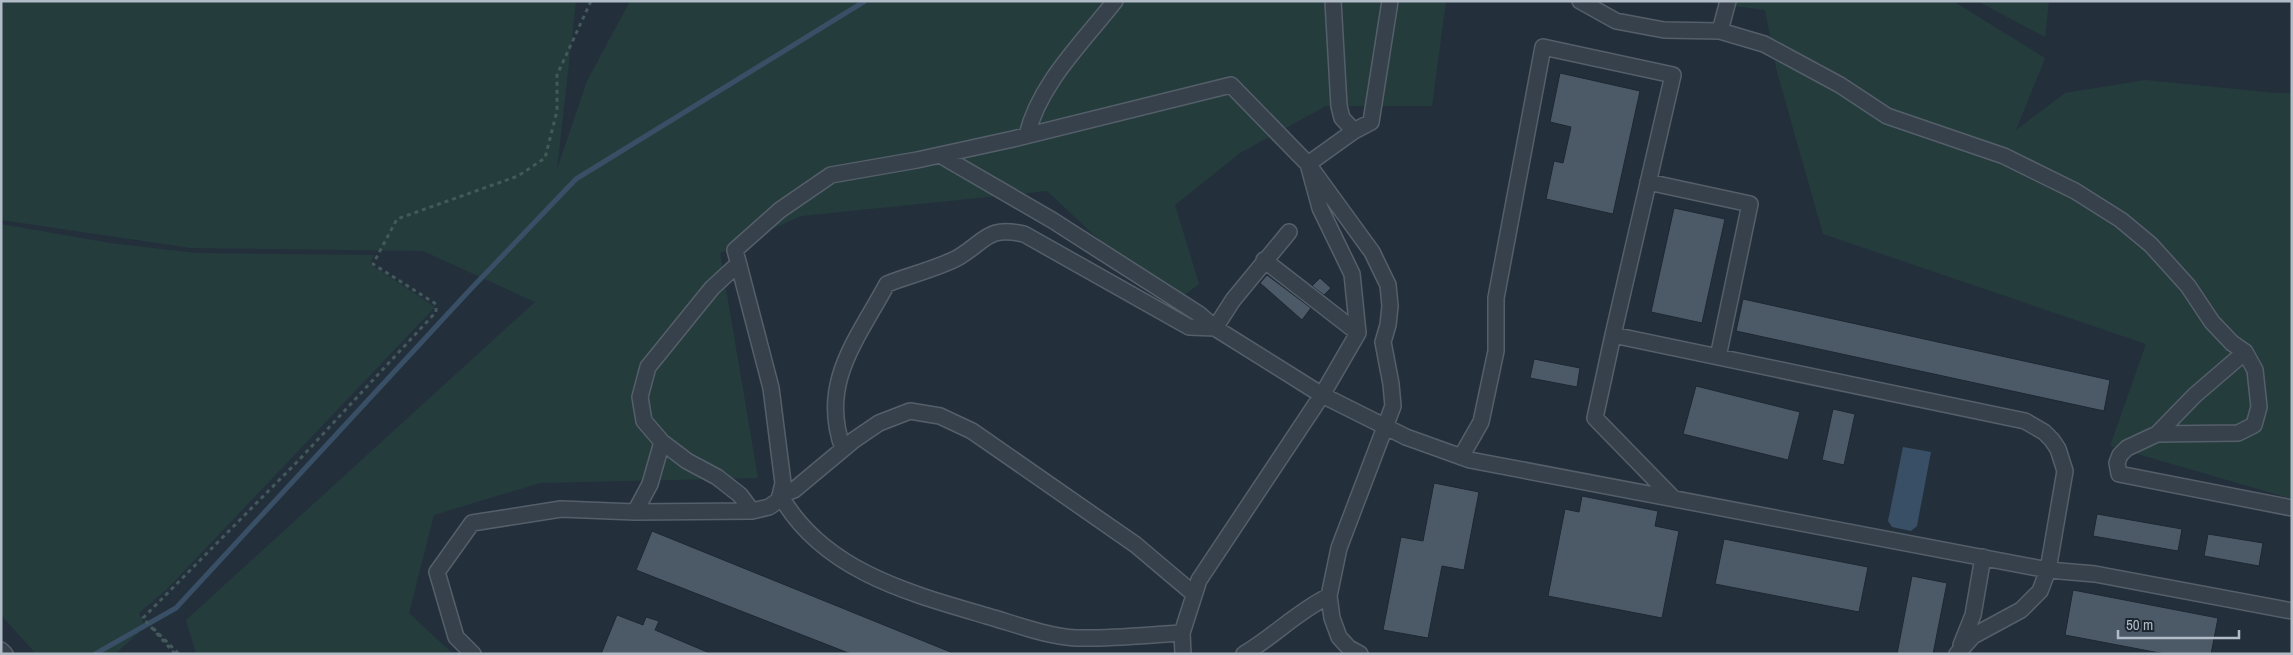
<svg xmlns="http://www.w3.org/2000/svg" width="2293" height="655" font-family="'Archivo Narrow',sans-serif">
	<rect width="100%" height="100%" fill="#23303c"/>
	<path fill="#253c3d" d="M1 1H576L557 169 587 81 630 1H1446L1432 106H1326L1240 153 1175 205 1199 284 1170 306 1047 191 801 216 720 253 758 478 540 483 434 515 409 613 453 654H196L186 620 535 302 423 251 191 248 1 220Z
		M1697 1H1953L2045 58 2016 130 2065 93 2145 80 2276 93H2292V499L2110 446 2146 344 1823 234 1777 72 1765 10Z
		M1977 1H2049L2045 37Z
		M1 224 110 243 196 253 374 255 370 264 435 307 167 589 139 613 145 627 115 654H36L1 615Z"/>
	<path fill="#384f65" d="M1903 447 1931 452 1917 526 1911 531 1892 527 1888 521Z"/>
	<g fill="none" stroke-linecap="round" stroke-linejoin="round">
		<path stroke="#384f65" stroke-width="5" d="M95 654 176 608 467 293 576 179 865 1"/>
	</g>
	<path fill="#4c5967" stroke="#1e2833" d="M1560 73 1640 91 1613 214 1546 199 1554 161 1563 163 1571 127 1550 122Z
		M1674 208 1725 219 1702 323 1651 312Z
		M1267 275 1311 308 1302 320 1260 283Z
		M1320 278 1331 288 1324 295 1312 286Z
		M1743 299 2110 380 2104 411 1736 331Z
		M1534 359 1580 368 1577 387 1530 378Z
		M1696 386 1800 412 1788 460 1683 434Z
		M1833 409 1855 414 1844 465 1822 460Z
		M1434 483 1479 492 1464 570 1442 566 1428 638 1383 630 1401 537 1423 541Z
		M1582 496 1658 511 1655 526 1679 531 1662 618 1548 596 1565 509 1579 512Z
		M2097 514 2182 529 2178 551 2093 536Z
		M652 531 953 653V654H851L636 570Z
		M2208 534 2263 543 2259 566 2204 556Z
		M1724 539 1868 567 1859 612 1715 584Z
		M1912 576 1947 583 1933 654H1897Z
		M2073 590 2218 618 2211 654H2165L2065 635Z
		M617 615 643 625 646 617 659 621 655 630 712 654H601Z"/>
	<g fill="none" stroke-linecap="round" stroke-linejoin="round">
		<defs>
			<path id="minor" d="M1333 1 1339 106 1342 118 1354 131
				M1580 1 1616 21 1664 30 1720 31 1764 44 1840 85 1887 116 2004 156 2075 191 2121 220 2151 245 2188 286 2212 322 2232 343 2245 352 2255 370 2259 407 2254 425 2238 433 2157 434
				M1720 31 1728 1
				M1027 135C1039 84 1083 42 1115 1
				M940 155 1052 220 1199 314 1215 328
				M1648 182 1750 204 1718 357
				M1264 260 1358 333
				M738 264 712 288 648 367 640 397 644 421 662 442 687 461 717 477 740 495 752 511
				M2245 352 2195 395 2157 434 2127 448 2120 455 2117 463 2119 474 2292 508
				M843 449C819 383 857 340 887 284 907 276 942 267 959 257 987 240 987 226 1024 234L1189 327 1215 328
				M1461 457 1481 422 1496 351V298L1543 47 1673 75 1613 335
				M635 512 650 484 662 442
				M1182 633C1147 635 1111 639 1076 638 1046 636 1015 624 987 616 909 593 823 571 780 495L794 490 854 440 879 423 910 411 940 416 972 431 1136 545 1194 594
				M1961 645 1973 615 1983 557
				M1 650 5 654
				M473 654 456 637 437 572 472 523 561 509 635 512 752 511 769 507 779 500 783 483 771 388 735 250 780 210 831 175 917 160 1013 139 1231 85 1308 164 1320 208 1352 274 1358 333 1322 395 1215 328 1233 300 1289 232
				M1183 654 1182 633 1199 580 1322 395 1406 437 1470 460 2048 570 2065 471 2058 449 2052 440 2044 432 2025 421 1613 335 1595 418 1673 498
				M1244 654C1273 637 1298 611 1329 596
				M1360 654 1349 648 1339 637 1332 618 1329 596 1339 548 1393 406 1391 384 1383 342 1388 325 1390 306 1388 285 1372 252 1308 164 1354 131 1371 122 1390 1
				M1957 654 1973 636 2021 610 2040 591 2048 570 2095 574 2292 611"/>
		</defs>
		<use href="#minor" stroke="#555f6a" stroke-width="18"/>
		<path stroke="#43595a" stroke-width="3" stroke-dasharray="4 4" stroke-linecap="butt" d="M153 628 179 654
			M175 654 143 618 298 461 436 312V304L373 264 397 219 518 176 545 158 557 111V75L591 1"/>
		<use href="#minor" stroke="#37414c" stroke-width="15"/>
	</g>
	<rect width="2293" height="655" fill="none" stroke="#b2bcc7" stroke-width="5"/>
	<path d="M2118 630v8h121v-8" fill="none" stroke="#b2bcc7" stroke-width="2.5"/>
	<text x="2126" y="630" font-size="15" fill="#b2bcc7" stroke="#1c2631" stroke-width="4" paint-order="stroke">50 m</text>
</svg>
